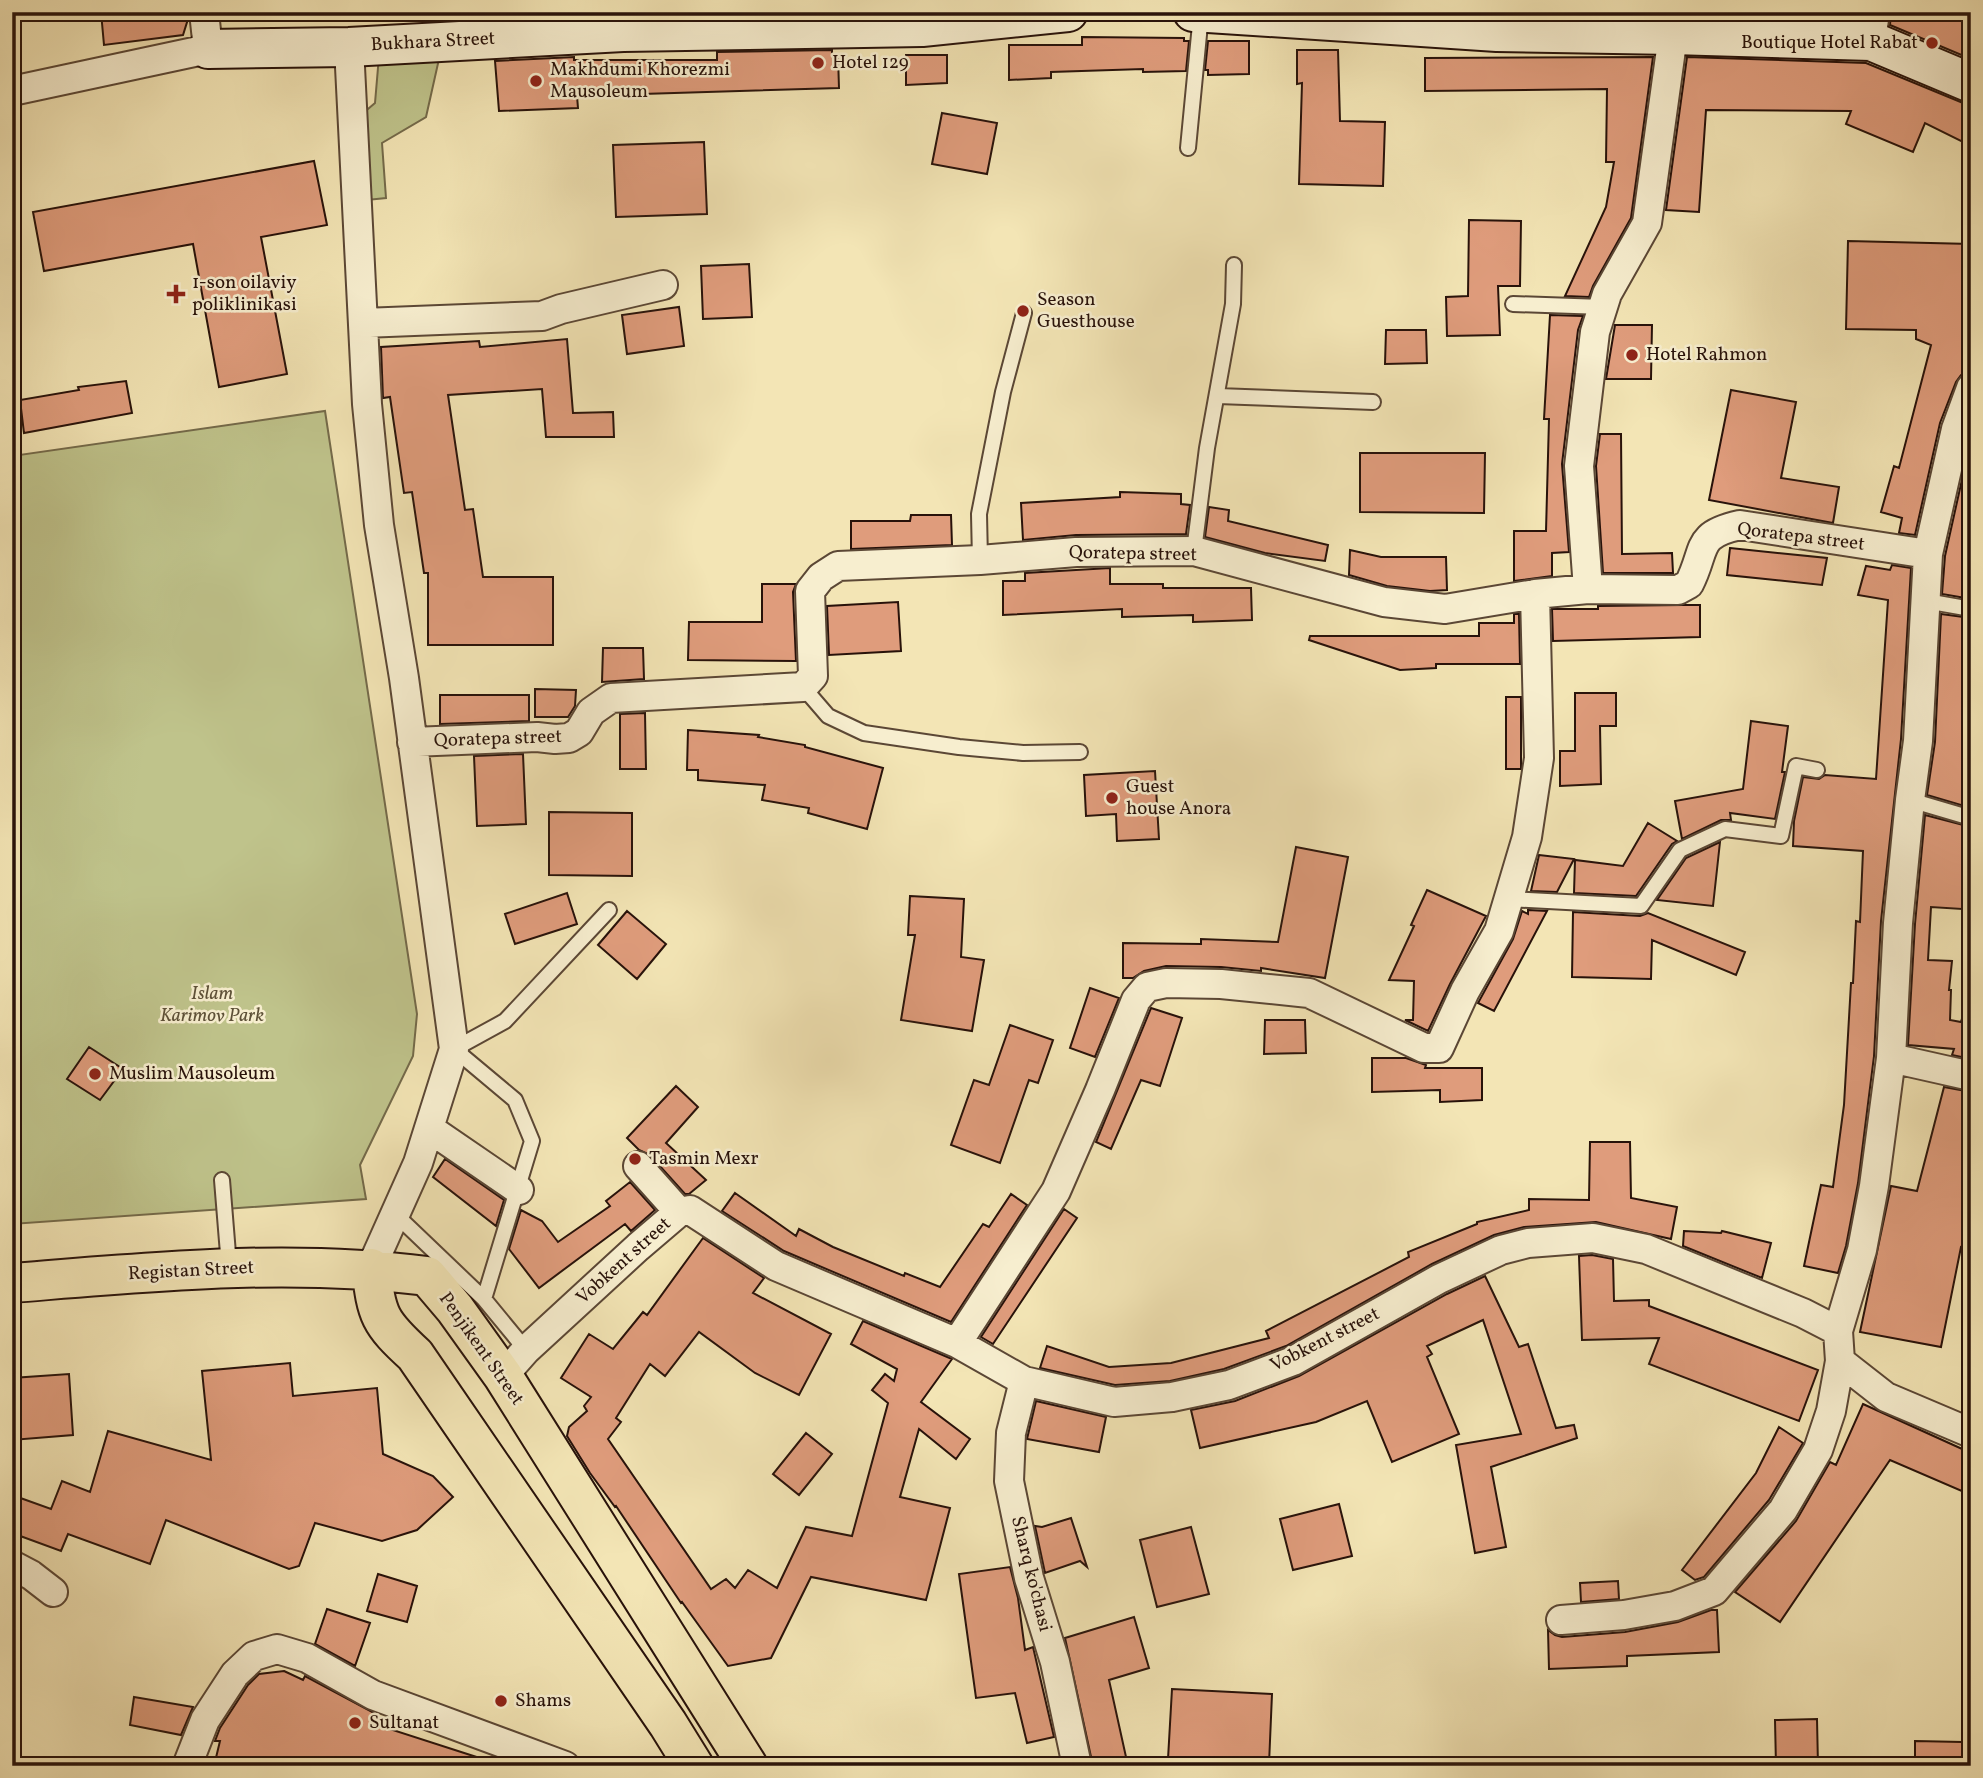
<svg xmlns="http://www.w3.org/2000/svg" width="1983" height="1778" font-family="Vollkorn,serif">
	<rect width="100%" height="100%" fill="#f3e5b5"/>
	<filter id="stains"><feTurbulence type="fractalNoise" baseFrequency=".00286" numOctaves="4"/><feColorMatrix values="0 0 0 0 .2 0 0 0 0 .09 0 0 0 0 .02 0 0 0 .5 -.17"/></filter>
	<radialGradient id="worn" r=".72"><stop offset=".6" stop-color="#630" stop-opacity="0"/><stop offset="1" stop-color="#630" stop-opacity=".3"/></radialGradient>
	<path fill="#bfc38b" stroke="#746a4a" stroke-width="2" d="M441 50 426 117 382 143 386 198 367 200 361 115 375 103 379 56Z
		M325 411 417 1014 413 1056 360 1165 366 1199 12 1224V456Z"/>
	<path fill="#df9c7c" stroke="#28120a" stroke-width="2" d="M101 12H188V19L183 35 104 45Z
		M1891 12H1971V59L1890 25Z
		M1082 37 1184 38V41H1189L1186 71 1143 72V69L1051 72V78L1009 80V45H1082Z
		M1208 41H1249V74L1208 75V70H1205Z
		M832 50V56H838L839 88 577 96 578 108 499 111 495 61 574 57V60H717V52Z
		M1297 50H1338L1340 121 1385 122 1383 186 1299 184 1302 83 1297 84Z
		M906 55H947V83L906 85Z
		M1653 57 1631 218 1593 286 1589 297 1565 296 1606 207 1614 162H1606L1607 89 1425 91V58Z
		M1687 57 1866 63 1963 103 1971 104V146L1925 123 1913 152 1846 124 1851 111 1706 110 1699 212 1666 210Z
		M942 113 997 123 987 174 932 164Z
		M704 142 707 214 616 217 613 145Z
		M314 161 327 225 261 237 287 374 219 387 193 244 44 271 33 212Z
		M1469 220 1521 221 1520 286H1498L1500 335 1447 336 1446 297 1468 296Z
		M1848 241 1971 244V372L1961 375 1956 382 1940 423 1915 535 1899 533 1902 518 1881 512 1894 466 1899 468 1931 345 1916 339V330L1846 329Z
		M749 264 752 317 703 319 701 266Z
		M679 307 684 346 627 354 622 315Z
		M1550 315 1583 316 1578 330 1562 464 1569 552 1552 553V576L1514 581V531H1546L1549 419H1544Z
		M1615 325H1652L1651 379H1606Z
		M1386 330H1426L1427 363 1385 364Z
		M567 339 573 413 613 412 614 437H546L542 389 448 395 465 510 473 509 483 577H553V645H428V573H424L412 492 404 493 390 397 383 398 381 347 479 341 480 347Z
		M126 381 132 413 24 433 20 400 79 390 78 387Z
		M1731 390 1796 402 1781 478 1839 487 1833 523 1709 500Z
		M1600 434H1621L1622 554 1672 553 1673 573H1603L1596 466Z
		M1971 439V599L1942 594 1945 556Z
		M1360 453H1485L1484 513 1360 512Z
		M1120 492 1181 494V504L1190 505 1186 534 1076 535 1023 540 1021 503 1120 497Z
		M1209 507 1229 510 1228 521 1328 545 1325 561 1265 553 1205 537Z
		M911 515H951L952 545 851 549V521H910Z
		M1730 548 1827 558 1822 585 1727 575Z
		M1350 550 1381 557H1446L1447 590 1430 591 1387 586 1349 575Z
		M1892 565 1911 568 1901 739 1881 921 1874 1056 1858 1183 1846 1246 1838 1273 1804 1266 1821 1185 1833 1187 1844 1105 1851 983H1853L1856 921 1860 922 1863 851 1793 846 1794 821 1803 777 1819 779 1825 775 1876 779 1888 600 1858 595 1866 566 1890 570Z
		M1110 568V584H1163V588H1251L1252 620 1193 622V615L1122 617V609L1003 615V581H1025V573Z
		M762 584H796L793 592 796 661 688 660 689 622H762Z
		M898 602 901 651 829 655 827 606Z
		M1683 605H1700V637L1553 641 1552 609H1598V606Z
		M1514 614H1519L1520 664H1436V668L1400 670 1309 640 1310 636H1479V623H1514Z
		M1941 614 1971 618V808L1927 795 1935 742Z
		M603 648H643L644 679 602 682Z
		M535 689 576 690 575 706 568 717H535Z
		M1575 693H1616V726H1600L1601 784 1560 786V751H1575Z
		M440 695H529V721L440 724Z
		M1506 697H1521V769H1506Z
		M645 713 646 769H620V714Z
		M1751 721 1788 726 1782 772H1785L1775 819 1730 813 1731 820H1721L1682 839 1675 801 1743 789Z
		M688 730 759 735 758 737 805 745V747L883 768 867 829 808 813 809 808 762 800 765 785 698 780V770H687Z
		M523 754 526 824 477 826 474 756Z
		M1155 771 1159 839 1117 841 1116 814 1086 816 1084 775Z
		M549 812 632 813V876L549 875Z
		M1925 815 1971 827V863H1965L1962 909 1931 907 1928 960 1952 961 1949 990H1951L1950 1020 1961 1022 1963 1015 1971 1016V1059L1952 1055 1954 1049 1908 1045 1915 924Z
		M1648 823 1677 841 1672 844 1636 896 1574 893 1575 860 1623 866Z
		M1720 842 1713 906 1657 900 1686 858Z
		M1296 847 1348 857 1325 978 1261 968V971L1221 967 1166 966 1144 971 1133 978H1123V943L1201 944V939L1278 942Z
		M1539 855 1574 859 1557 892 1531 891Z
		M1427 890 1486 916 1450 984 1428 1031 1405 1020H1413L1414 981 1389 980 1414 926 1411 925Z
		M567 893 577 924 515 944 505 914Z
		M910 896 964 899 961 957 984 960 972 1031 901 1020 915 935H908Z
		M1528 910 1547 911 1494 1011 1478 1003 1513 939 1522 911 1528 914Z
		M627 911 666 944 637 979 598 945Z
		M1573 912 1640 916 1648 913 1745 952 1736 975 1652 940 1651 979 1572 977Z
		M1090 988 1119 998 1095 1057 1070 1048Z
		M1151 1008 1182 1018 1160 1086 1141 1080 1111 1149 1096 1142Z
		M1265 1020H1305L1306 1053 1264 1054Z
		M1010 1025 1053 1040 1038 1083 1029 1080 1000 1163 951 1145 974 1080 989 1085Z
		M89 1047 123 1069 100 1100 67 1079Z
		M1372 1058H1406L1426 1065 1425 1068H1482V1100L1440 1102V1090L1372 1092Z
		M676 1086 698 1107 666 1143 706 1180 689 1194H685L650 1155 639 1150 627 1138Z
		M1944 1087 1971 1092V1249L1961 1247 1941 1347 1860 1332 1891 1186 1917 1191Z
		M1590 1142H1630L1631 1198 1677 1207 1671 1239 1596 1222 1524 1227 1494 1235 1432 1264 1286 1346 1224 1369 1170 1381 1115 1385 1040 1368 1047 1346 1109 1367 1171 1363 1269 1338 1266 1331 1409 1257 1408 1252 1477 1224V1222L1529 1210V1199L1589 1200Z
		M445 1159 504 1200 496 1226 433 1177Z
		M630 1182 655 1210 631 1231 625 1224 539 1288 509 1249 521 1210 542 1221 558 1242 610 1206 606 1201Z
		M735 1193 796 1236 799 1229 833 1247 904 1276 905 1273 940 1287 983 1224 989 1227 1011 1194 1027 1205 951 1322 784 1251 722 1211Z
		M1064 1209 1077 1218 993 1344 981 1337Z
		M1684 1231 1721 1233 1722 1231 1771 1243 1762 1278 1683 1246Z
		M703 1238 764 1278 753 1293 831 1334 799 1395 755 1373 699 1332 665 1376 650 1364 616 1418 621 1422 608 1439 711 1589 726 1579 735 1588 748 1570 777 1588 806 1527 852 1536 888 1403 872 1390 885 1374 894 1381 897 1369 851 1344 863 1321 952 1359 921 1402 970 1439 956 1459 919 1429 900 1497 950 1508 926 1600 811 1577 771 1658 728 1666 682 1602 681 1603 616 1506 615 1507 590 1473 567 1436 569 1427 587 1411 584 1406 591 1397 561 1378 589 1334 613 1349 643 1312 647 1315Z
		M1592 1255 1613 1259 1614 1301 1649 1300V1306L1818 1370 1799 1421 1649 1364 1659 1338 1582 1340 1579 1256Z
		M1485 1276 1519 1347 1528 1344 1556 1428 1574 1425 1577 1438 1491 1467 1506 1547 1475 1553 1456 1445 1521 1434 1483 1320 1427 1346 1432 1354 1427 1357 1459 1434 1392 1462 1367 1401 1316 1422 1200 1448 1191 1410 1235 1401 1299 1376 1447 1294Z
		M290 1363 293 1396 377 1388 383 1454 433 1476 453 1497 417 1530 382 1541 315 1523 299 1566 289 1569 166 1520 150 1564 68 1534 61 1551 12 1533V1495L51 1509 62 1481 90 1492 108 1431 211 1460 202 1371Z
		M69 1374 73 1435 12 1440V1378Z
		M1036 1401 1106 1417 1099 1452 1027 1439Z
		M1863 1404 1971 1453V1495L1890 1460 1780 1622 1735 1592 1796 1521 1830 1462 1836 1465Z
		M1779 1427 1803 1443 1769 1500 1704 1577 1695 1580 1682 1570 1756 1473Z
		M806 1433 832 1454 799 1495 773 1474Z
		M1339 1504 1352 1556 1293 1570 1280 1519Z
		M1071 1518 1087 1567 1080 1561 1045 1573 1035 1526 1042 1527Z
		M1191 1527 1209 1594 1157 1607 1140 1540Z
		M1010 1567 1018 1598 1025 1650 1033 1647 1054 1737 1027 1743 1015 1693 976 1698 959 1574Z
		M378 1574 417 1586 407 1622 367 1611Z
		M1618 1581 1619 1599 1581 1602 1580 1583Z
		M327 1609 370 1623 355 1666 315 1644Z
		M1711 1610H1717L1719 1652 1627 1656V1666L1549 1669 1548 1630 1555 1635 1562 1637 1625 1632 1678 1622Z
		M1134 1617 1149 1668 1109 1680 1128 1766H1093L1065 1638Z
		M284 1671 303 1680 305 1676 378 1715 374 1724 489 1761 488 1766H214L220 1741H215L220 1728 248 1685 259 1674Z
		M1172 1689 1272 1694 1269 1764 1168 1759Z
		M134 1697 193 1707 181 1735 130 1725Z
		M1817 1719 1818 1766H1776L1775 1720Z
		M1915 1741 1962 1742V1766H1915Z"/>
	<g fill="none" stroke-linecap="round" stroke-linejoin="round">
		<defs>
			<path id="lane" d="M1188 148 1201 14
				M1513 304 1603 307
				M1218 396 1373 402
				M1194 551 1207 448 1233 304 1234 265
				M980 560 979 514 1003 392 1024 313
				M1926 601 1971 609
				M803 687 828 716 864 733 959 747 1023 753 1080 752
				M1910 800 1971 818
				M1509 899 1641 906 1680 850 1725 829 1781 836 1796 766 1817 770
				M222 1180 229 1266
				M394 1213 484 1299 526 1350
				M484 1299 532 1141 515 1100 454 1049 505 1021 609 910"/>
			<path id="street" d="M1871 41 1875 12
				M349 47 367 404 379 525 404 678 454 1049 418 1163 371 1268
				M12 91 208 49 204 12
				M363 323 542 316 561 309 663 285
				M1588 589 1579 466 1595 332 1607 294 1647 223 1673 35
				M412 742 537 737 555 739 569 738 579 732 591 712 611 698 803 687 813 676 810 591 821 577 838 566 980 560 1076 552 1194 551 1384 602 1445 609 1535 594 1588 589 1678 590 1689 584C1707 549 1694 535 1740 525L1928 554
				M1891 1058 1971 1076
				M430 1129 519 1190
				M638 1166 679 1212
				M1838 1331 1862 1250 1874 1186 1891 1058 1898 923 1910 800 1918 741 1928 554 1956 429 1971 388
				M957 1343 1056 1191 1100 1090 1136 1000 1147 987 1166 983 1221 984 1309 993 1424 1048H1439L1465 991 1499 931 1527 837 1539 758 1535 594
				M503 1376 526 1350 638 1247 679 1212 690 1210 776 1266 957 1343 1024 1381 1114 1402 1172 1397 1229 1385 1293 1361 1439 1279 1501 1250 1528 1243 1593 1238 1646 1249 1803 1313 1838 1331 1840 1361 1886 1397 1971 1433
				M1024 1381 1011 1433 1009 1481 1029 1578 1055 1662 1077 1766
				M12 1565 31 1575 53 1592
				M1561 1620 1624 1615 1675 1606 1714 1591 1783 1510 1818 1450 1831 1411 1840 1361
				M187 1766 205 1720 235 1674 254 1656 277 1649 307 1658 373 1695 565 1766"/>
			<path id="secondary" d="M1193 12 1497 32 1673 35 1871 41 1971 83
				M208 49 349 47 623 32 922 27 1068 12"/>
			<path id="primary" d="M371 1268C377 1316 379 1322 415 1355L668 1724 694 1766
				M12 1283C150 1272 289 1258 427 1276L455 1309 503 1376 748 1766"/>
		</defs>
		<use href="#lane" stroke="#5b4735" stroke-width="18"/>
		<use href="#street" stroke="#5b4735" stroke-width="32"/>
		<use href="#secondary" stroke="#28120a" stroke-width="42"/>
		<use href="#primary" stroke="#28120a" stroke-width="42"/>
		<use href="#lane" stroke="#f7eecf" stroke-width="14"/>
		<use href="#street" stroke="#f7eecf" stroke-width="28"/>
		<use href="#secondary" stroke="#f7eecf" stroke-width="38"/>
		<use href="#primary" stroke="#f3e5b5" stroke-width="38"/>
	</g>
	<g fill="#8f2418" stroke="#f7eecf" stroke-width="2.5">
		<circle cx="1932" cy="43" r="7"/>
		<circle cx="818" cy="63" r="7"/>
		<circle cx="536" cy="81" r="7"/>
		<path d="M172.5 283.5h7v7h7v7h-7v7h-7v-7h-7v-7h7z"/>
		<circle cx="1023" cy="311" r="7"/>
		<circle cx="1632" cy="355" r="7"/>
		<circle cx="1112" cy="798" r="7"/>
		<circle cx="95" cy="1074" r="7"/>
		<circle cx="635" cy="1159" r="7"/>
		<circle cx="501" cy="1701" r="7"/>
		<circle cx="355" cy="1723" r="7"/>
	</g>
	<g text-anchor="middle" dominant-baseline="central" stroke-width="5" stroke-linejoin="round" paint-order="stroke">
		<g font-size="19" fill="#28120a" stroke="#f7eecf">
			<text transform="translate(433 42) rotate(-3)">Bukhara Street</text>
			<text transform="translate(1801 537) rotate(7)">Qoratepa street</text>
			<text transform="translate(1133 554) rotate(1)">Qoratepa street</text>
			<text transform="translate(498 739) rotate(-2)">Qoratepa street</text>
			<text transform="translate(624 1261) rotate(-42)">Vobkent street</text>
			<text transform="translate(191 1271) rotate(-3)">Registan Street</text>
			<text transform="translate(1325 1340) rotate(-27)">Vobkent street</text>
			<text transform="translate(481 1349) rotate(55)">Penjikent Street</text>
			<text transform="translate(1031 1574) rotate(76)">Sharq ko'chasi</text>
		</g>
		<g font-size="19" fill="#28120a" stroke="#f7eecf" text-anchor="start">
			<text x="1918" y="43" text-anchor="end">Boutique Hotel Rabat</text>
			<text x="832" y="63">Hotel 129</text>
			<text x="550" y="70">Makhdumi Khorezmi<tspan x="550" dy="22">Mausoleum</tspan></text>
			<text x="192" y="283">1-son oilaviy<tspan x="192" dy="22">poliklinikasi</tspan></text>
			<text x="1037" y="300">Season<tspan x="1037" dy="22">Guesthouse</tspan></text>
			<text x="1646" y="355">Hotel Rahmon</text>
			<text x="1126" y="787">Guest<tspan x="1126" dy="22">house Anora</tspan></text>
			<text x="109" y="1074">Muslim Mausoleum</text>
			<text x="649" y="1159">Tasmin Mexr</text>
			<text x="515" y="1701">Shams</text>
			<text x="369" y="1723">Sultanat</text>
		</g>
		<g font-size="19" font-style="italic" fill="#5d5037" stroke="#f7eecf">
			<text x="212" y="994">Islam<tspan x="212" dy="22">Karimov Park</tspan></text>
		</g>
	</g>
	<rect width="1983" height="1778" fill="none" stroke="#f3e5b5" stroke-width="42"/>
	<rect x="14" y="14" width="1955" height="1750" fill="none" stroke="#28120a" stroke-width="3.5"/>
	<rect x="21" y="21" width="1941" height="1736" fill="none" stroke="#28120a" stroke-width="2"/>
	<rect width="100%" height="100%" filter="url(#stains)"/>
	<rect width="100%" height="100%" fill="url(#worn)"/>
</svg>
